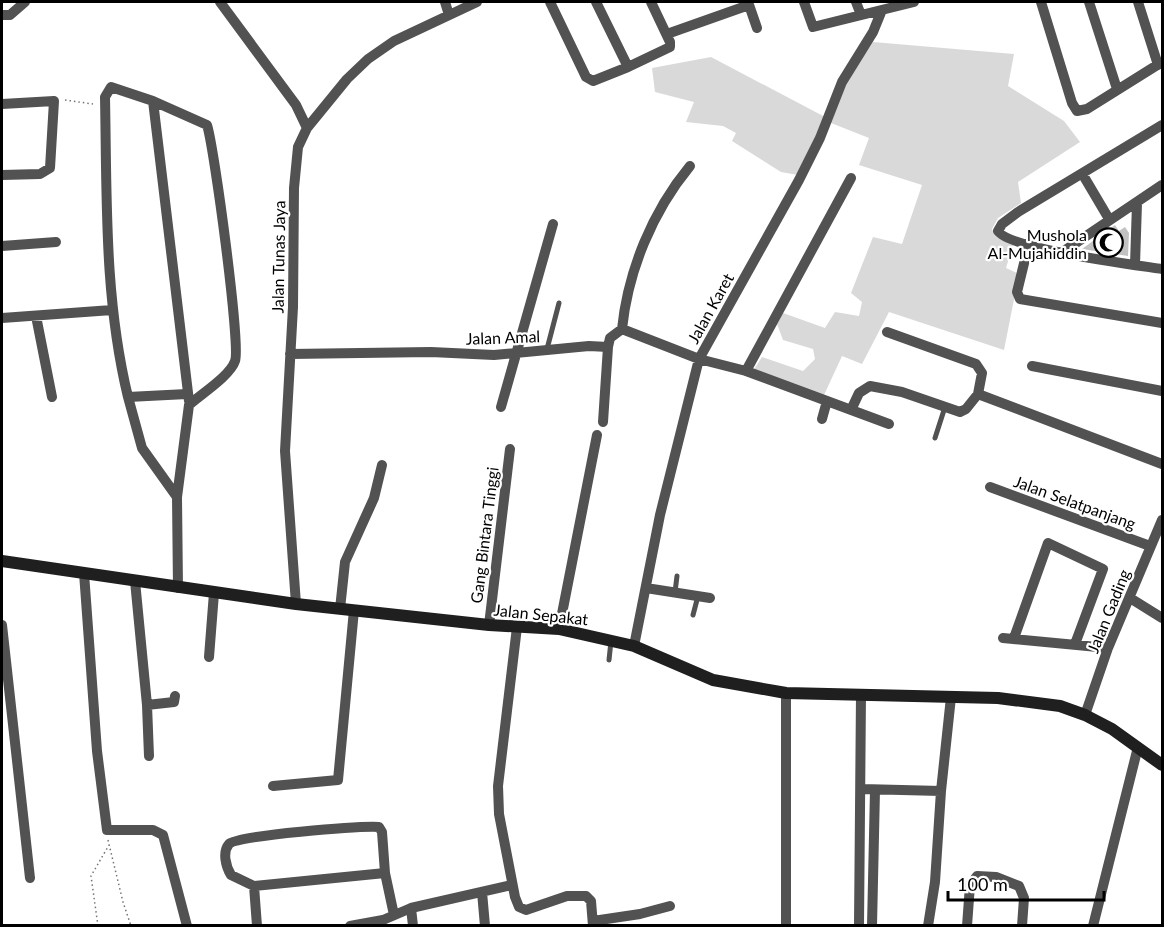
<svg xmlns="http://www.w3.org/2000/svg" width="1164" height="927" font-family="Lato,sans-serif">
	<rect width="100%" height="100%" fill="#fff"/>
	<path fill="#d9d9d9" d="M873 42 1014 54 1008 86 1064 121 1080 142 1018 182 1021 203 998 218 992 229 995 236 1013 245 1006 268 1019 274 1004 350 889 312 862 364 842 356 824 395 753 371 762 357 803 371 815 359 813 349 783 340 777 324 783 313 825 328 835 312 859 316 862 302 851 293 873 237 902 244 922 185 859 165 869 138 831 123 849 77Z
		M711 57 825 117 798 175 781 172 732 141 736 133 723 126 686 122 694 102 655 92 652 68Z"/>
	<path fill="#c2c2c2" d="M1115 225 1119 231 1125 227 1129 233 1128 256 1082 249Z"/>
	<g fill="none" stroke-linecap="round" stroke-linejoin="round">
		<path stroke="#747474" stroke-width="1.5" stroke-dasharray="1.5 3" stroke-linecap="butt" d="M65 100 93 104
			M108 840 123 902 131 926
			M98 926 91 876 109 845"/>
		<path stroke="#525252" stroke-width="5" d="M547 349 559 303
			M935 438 945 407
			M675 592 677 576
			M693 615 698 596
			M609 660 611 641"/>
		<path stroke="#525252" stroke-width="10" d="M220 2 296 105 307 128
			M445 2 449 15
			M550 2 586 77 593 81 628 67 596 2
			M748 2 757 28
			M804 2 813 27 914 2
			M856 2 861 15
			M1041 2 1072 103 1077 111 1087 109 1162 62
			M1089 2 1117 89
			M1138 2 1158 65
			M2 15H10L25 2
			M667 34 749 5
			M628 67 670 47V42L651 2
			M153 101 189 401
			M2 104 54 101 50 168 40 174 2 175
			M1162 125 1018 212 1002 224 998 231C1009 249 1136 265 1162 269
			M1083 175 1109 219
			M1029 243 1017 292 1020 299 1162 323
			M2 246 56 242
			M1061 253 1162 185
			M1135 265 1137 203
			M36 316 52 397
			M2 318 112 310
			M622 329C628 271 652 212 690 166
			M887 332 976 364 982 373 978 394 1162 464
			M290 354 431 352 494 355 589 346 608 347 610 338 622 329 699 359 746 371 889 424
			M1032 366 1162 391
			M746 371 851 178
			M128 397 142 448 177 497
			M501 407 553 224
			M851 410 859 393 870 386 902 392 960 412 966 409 978 394
			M822 419 827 401
			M603 422 608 347
			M990 487 1150 546
			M84 573 97 751 107 830H153L163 835 187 926
			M135 581 147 705 149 756
			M178 588 177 497 189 405C201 394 230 376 235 361 241 346 214 146 207 125L153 101 111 87 105 97C107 198 104 298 128 397L187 394
			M646 588 710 598
			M1130 598 1162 618
			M296 604 285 451 293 307 294 188 298 147 307 128 347 79 368 59 394 41 477 2
			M340 609 345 562 374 498 382 465
			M2 625 30 878
			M489 625 510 449
			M517 627 498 786 499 814 515 897 519 907 526 910 567 896H586L591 901 593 926
			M559 629 597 435
			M1003 638 1108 648
			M1014 638 1048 543 1103 569 1075 644
			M634 646 660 515 699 359 799 180 820 138 842 82 873 32 882 10
			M209 657 214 593
			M786 693V926
			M147 705 174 702 175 696
			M1085 715 1108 648 1162 520
			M273 786 338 780 354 610
			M862 789 941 791 951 697
			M385 873 254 886 231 875C226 867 222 852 229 844 238 835 361 826 379 827L382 832 385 873 394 915
			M254 886 257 926
			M482 892 485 926
			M411 908 413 926
			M593 921 640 914 670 906
			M350 926 383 920 411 908 512 885
			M859 926 861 694
			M872 926 875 790
			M928 926 935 882 941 791
			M967 926 970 885 977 876 996 877 1019 886 1024 898 1022 926
			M1093 926 1138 747"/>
		<path stroke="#1f1f1f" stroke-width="12" d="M2 561 296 604 489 625 559 629 634 646 713 680 786 693 998 698 1060 706 1085 715 1112 729 1162 765"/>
	</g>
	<defs>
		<symbol id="mosque-ring" viewBox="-11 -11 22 22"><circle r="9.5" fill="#fff" stroke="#000" stroke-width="1.5"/><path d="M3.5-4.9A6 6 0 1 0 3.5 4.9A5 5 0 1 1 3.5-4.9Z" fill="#000"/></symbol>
	</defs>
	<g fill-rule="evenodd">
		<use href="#mosque-ring" x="1092" y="226" width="33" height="33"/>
	</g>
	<g text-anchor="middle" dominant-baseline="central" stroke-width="4.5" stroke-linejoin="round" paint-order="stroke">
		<g font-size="16" fill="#000" stroke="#fff" text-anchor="end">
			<text x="1087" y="234">Mushola<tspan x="1087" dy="18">Al-Mujahiddin</tspan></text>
		</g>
		<g font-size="16" fill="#000" stroke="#fff">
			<text transform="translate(278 257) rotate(-89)">Jalan Tunas Jaya</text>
			<text transform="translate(710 308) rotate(-61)">Jalan Karet</text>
			<text transform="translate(503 337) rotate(-2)">Jalan Amal</text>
			<text transform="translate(1075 502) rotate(20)">Jalan Selatpanjang</text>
			<text transform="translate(484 535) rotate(-83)">Gang Bintara Tinggi</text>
			<text transform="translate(1108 611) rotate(-68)">Jalan Gading</text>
			<text transform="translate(541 614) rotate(6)">Jalan Sepakat</text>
		</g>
	</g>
	<rect width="1164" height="927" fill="none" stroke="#000000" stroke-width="6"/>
	<path d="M948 891v9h156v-9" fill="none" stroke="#000000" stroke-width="3"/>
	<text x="957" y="891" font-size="18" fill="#000000" stroke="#ffffff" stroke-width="4.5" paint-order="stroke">100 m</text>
</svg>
